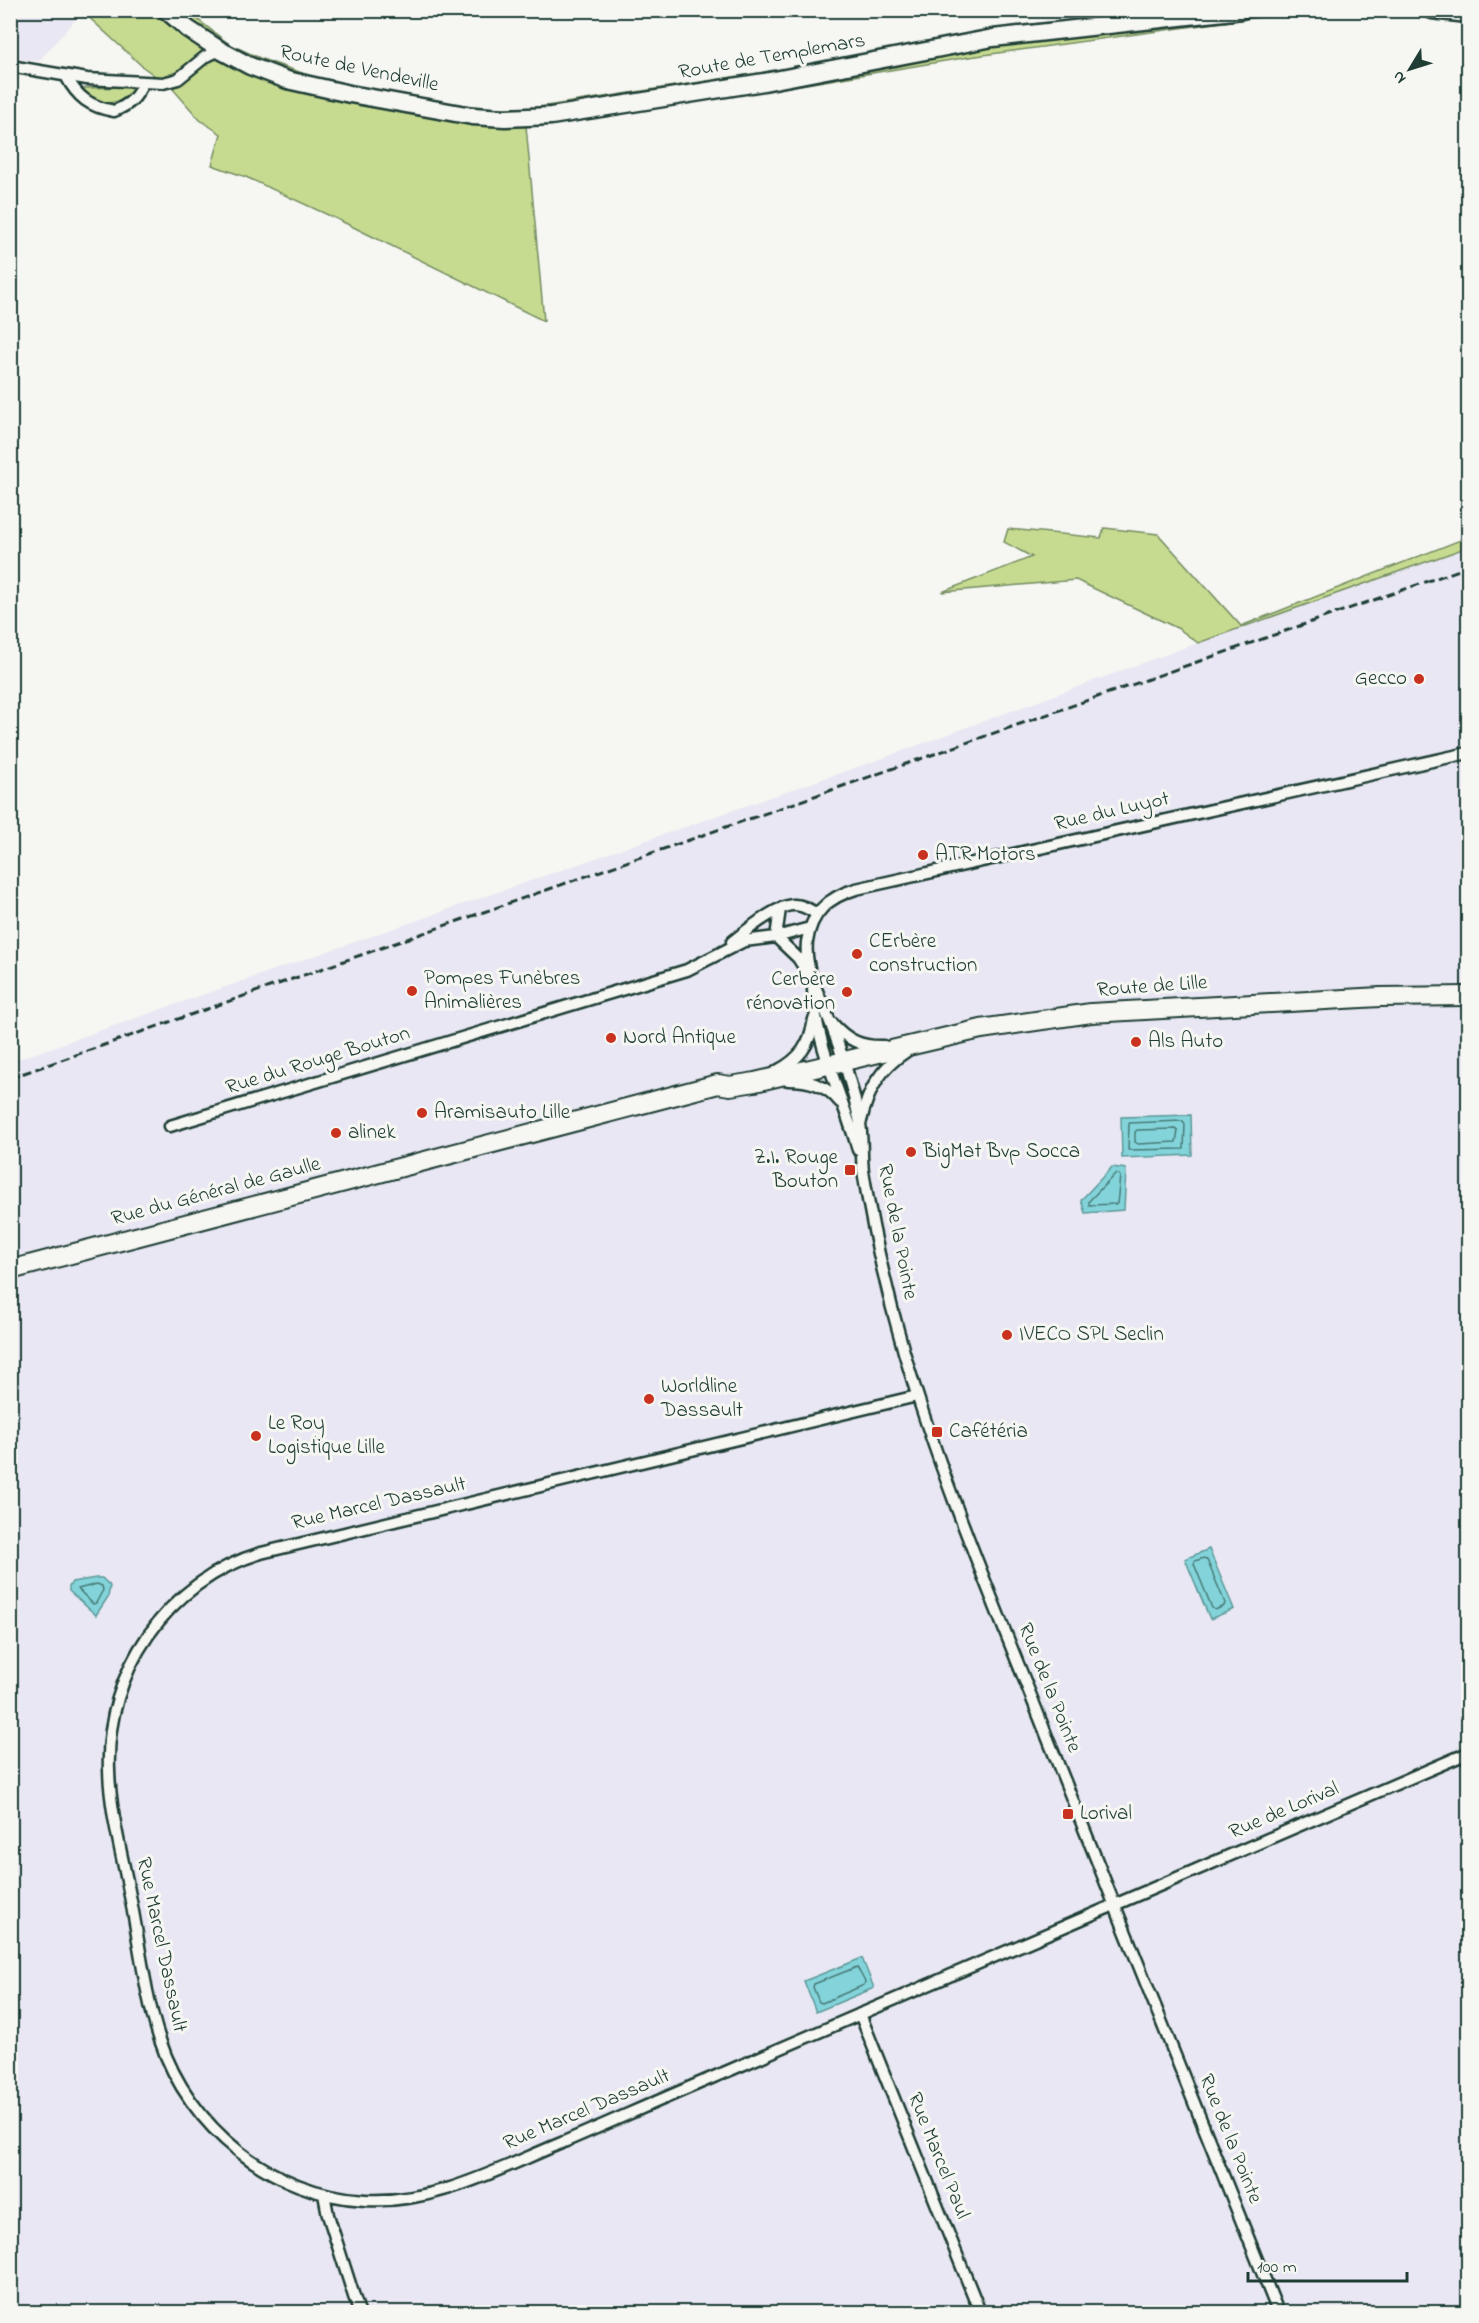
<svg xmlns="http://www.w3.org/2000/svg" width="1479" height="2323" font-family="'Indie Flower',sans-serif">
	<rect width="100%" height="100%" fill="#f6f6f2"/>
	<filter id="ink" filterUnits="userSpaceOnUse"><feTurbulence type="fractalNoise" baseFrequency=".0167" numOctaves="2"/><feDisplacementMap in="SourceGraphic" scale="12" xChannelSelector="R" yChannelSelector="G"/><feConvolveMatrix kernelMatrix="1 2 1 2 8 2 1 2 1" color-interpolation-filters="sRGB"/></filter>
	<g filter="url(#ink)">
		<path fill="#e8e7f3" d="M11 11 82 10 83 11 39 61 11 60Z
			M1468 547V2161L1464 2163 1468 2176V2312H11L10 1062 883 758 1241 627Z"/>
		<path fill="#c7db90" stroke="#738c62" stroke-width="1.5" d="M1163 10 1348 11 1275 15 969 57 716 99 526 126 544 321 339 220 246 177 212 165 221 134 200 120 173 89 143 67 82 11H187L229 44 262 59 325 81 444 103 494 108H533L804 66 1028 25Z
			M1372 11H1468V21Z
			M133 87 134 91C122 103 93 111 83 91L85 88Z
			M1104 528 1158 534 1241 626 1468 537V547L1198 643 1179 629 1076 580 942 592 1032 557 1004 542 1008 529 1101 538Z"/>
		<path fill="#83d4da" stroke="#5b9898" stroke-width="1.5" d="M1191 1115 1192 1155 1122 1158 1121 1117Z
			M1112 1167 1126 1169 1124 1210 1085 1213 1081 1200Z
			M1209 1549 1234 1609 1210 1619 1185 1559Z
			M96 1578H102L110 1586 108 1597 96 1615 69 1591V1587L72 1582Z
			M862 1958 874 1988 816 2012 804 1981Z"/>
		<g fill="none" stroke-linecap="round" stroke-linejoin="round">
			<path stroke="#477976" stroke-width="1.5" d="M1183 1121 1185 1124 1184 1149 1128 1150 1129 1123Z
				M1175 1129 1178 1131 1176 1142 1138 1144 1135 1142V1132L1137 1130Z
				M1116 1173 1120 1176 1117 1204 1089 1205V1201Z
				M1204 1558 1207 1560 1225 1603 1224 1606 1215 1610 1212 1608 1194 1564 1195 1561Z
				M97 1584 102 1586 103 1590 96 1603 93 1604 78 1589Z
				M857 1967 865 1982 864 1985 822 2003 819 2002 813 1987 814 1984Z"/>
			<defs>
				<path id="street" d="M10 66 87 79 163 83 178 79 205 57 220 50
					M66 76C77 97 90 107 114 111 129 105 137 98 143 82
					M776 937 798 958 809 975
					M776 937 780 909
					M732 942C745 932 779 903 795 905 803 905 810 910 817 914
					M813 989C815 1044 843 1097 858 1150
					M832 1023C847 1040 861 1047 884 1046
					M777 1071C800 1059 810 1045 814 1019
					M788 1080C810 1080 826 1085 840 1102
					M861 1121C868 1090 880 1068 907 1051
					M170 1126 687 970 744 941 776 937 810 928
					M917 1396 261 1553C167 1581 105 1672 109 1770 110 1813 123 1858 131 1901 140 1946 145 1996 160 2040 189 2128 272 2195 365 2200 435 2204 496 2170 559 2144 615 2120 671 2095 728 2071 974 1965 1222 1859 1468 1753
					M860 2014 980 2312
					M324 2194 328 2215 359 2312
					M1278 2312C1200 2120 1123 1927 1046 1734 996 1607 942 1482 904 1352 887 1293 873 1232 863 1171 861 1154 863 1135 859 1118 852 1085 842 1053 830 1022 820 996 804 970 807 942 811 912 829 897 856 889L1468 753"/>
				<path id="secondary" d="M166 10 188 29 220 50 250 66 287 80 350 94 472 116 505 118 551 116 764 82 993 38 1242 10
					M1432 10 1468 14"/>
				<path id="primary" d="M10 1270 718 1084 730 1086 755 1082 981 1029 1091 1013 1380 997 1468 996"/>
			</defs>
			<use href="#street" stroke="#1f3d34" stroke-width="15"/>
			<use href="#secondary" stroke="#1f3d34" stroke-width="21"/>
			<use href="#primary" stroke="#1f3d34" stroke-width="22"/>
			<use href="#street" stroke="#f6f6f2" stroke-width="10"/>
			<use href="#secondary" stroke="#f6f6f2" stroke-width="16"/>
			<use href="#primary" stroke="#f6f6f2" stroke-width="18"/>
			<path stroke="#1f3d34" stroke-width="3" stroke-dasharray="9 4.5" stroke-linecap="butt" d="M10 1078 1468 567"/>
		</g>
	</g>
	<g fill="#c8321e" stroke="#f6f6f2" stroke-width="2">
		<circle cx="1419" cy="679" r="6"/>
		<circle cx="923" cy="855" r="6"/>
		<circle cx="857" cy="954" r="6"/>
		<circle cx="412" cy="991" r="6"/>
		<circle cx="847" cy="992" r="6"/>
		<circle cx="611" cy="1038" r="6"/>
		<circle cx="1136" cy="1042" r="6"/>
		<circle cx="422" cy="1113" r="6"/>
		<circle cx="336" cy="1133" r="6"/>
		<circle cx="911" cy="1152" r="6"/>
		<rect x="844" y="1164" width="12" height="12" rx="3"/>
		<circle cx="1007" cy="1335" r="6"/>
		<circle cx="649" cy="1399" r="6"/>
		<rect x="931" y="1426" width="12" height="12" rx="3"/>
		<circle cx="256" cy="1436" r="6"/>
		<rect x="1062" y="1808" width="12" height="12" rx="3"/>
	</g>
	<g text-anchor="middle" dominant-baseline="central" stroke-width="6" stroke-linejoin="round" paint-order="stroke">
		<g font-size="21" fill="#1f3d34" stroke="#f6f6f2">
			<text transform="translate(772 57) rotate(-10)">Route de Templemars</text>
			<text transform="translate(359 69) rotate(12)">Route de Vendeville</text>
			<text transform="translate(1112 812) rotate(-13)">Rue du Luyot</text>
			<text transform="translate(1152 987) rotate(-4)">Route de Lille</text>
			<text transform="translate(318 1061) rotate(-17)">Rue du Rouge Bouton</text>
			<text transform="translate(216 1192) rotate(-15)">Rue du Général de Gaulle</text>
			<text transform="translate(897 1232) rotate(79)">Rue de la Pointe</text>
			<text transform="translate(379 1504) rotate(-13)">Rue Marcel Dassault</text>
			<text transform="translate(1049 1688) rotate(68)">Rue de la Pointe</text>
			<text transform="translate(1284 1811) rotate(-23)">Rue de Lorival</text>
			<text transform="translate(161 1945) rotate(78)">Rue Marcel Dassault</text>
			<text transform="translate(587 2110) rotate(-23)">Rue Marcel Dassault</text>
			<text transform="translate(1230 2139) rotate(68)">Rue de la Pointe</text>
			<text transform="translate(938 2156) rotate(68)">Rue Marcel Paul</text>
		</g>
		<g font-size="21" fill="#1f3d34" stroke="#f6f6f2" text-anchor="start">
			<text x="1407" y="679" text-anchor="end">Gecco</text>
			<text x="935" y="855">ATR Motors</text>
			<text x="869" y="942">CErbère<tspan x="869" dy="24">construction</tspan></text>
			<text x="424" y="979">Pompes Funèbres<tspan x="424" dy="24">Animalières</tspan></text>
			<text x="835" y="980" text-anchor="end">Cerbère<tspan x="835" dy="24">rénovation</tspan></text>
			<text x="623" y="1038">Nord Antique</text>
			<text x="1148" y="1042">Als Auto</text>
			<text x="434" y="1113">Aramisauto Lille</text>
			<text x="348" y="1133">alinek</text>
			<text x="923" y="1152">BigMat Bvp Socca</text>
			<text x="838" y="1158" text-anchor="end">Z.I. Rouge<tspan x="838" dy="24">Bouton</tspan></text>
			<text x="1019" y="1335">IVECO SPL Seclin</text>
			<text x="661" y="1387">Worldline<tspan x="661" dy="24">Dassault</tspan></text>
			<text x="268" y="1424">Le Roy<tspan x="268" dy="24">Logistique Lille</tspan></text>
			<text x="949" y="1432">Cafétéria</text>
			<text x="1080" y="1814">Lorival</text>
		</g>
	</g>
	<rect width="1479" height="2323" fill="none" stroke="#f6f6f2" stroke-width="36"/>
	<rect x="18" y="18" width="1443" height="2287" fill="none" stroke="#1f3d34" stroke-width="2" filter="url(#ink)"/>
	<g transform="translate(1410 69) rotate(232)" stroke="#f6f6f2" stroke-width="4.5" paint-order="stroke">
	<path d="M0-4.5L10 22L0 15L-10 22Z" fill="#1f3d34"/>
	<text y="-9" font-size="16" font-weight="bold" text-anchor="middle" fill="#1f3d34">N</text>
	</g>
	<path d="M1248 2272v9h159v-9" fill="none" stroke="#1f3d34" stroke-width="3"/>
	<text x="1257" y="2272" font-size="18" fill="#1f3d34" stroke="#f6f6f2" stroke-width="4.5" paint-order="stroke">100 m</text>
</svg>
